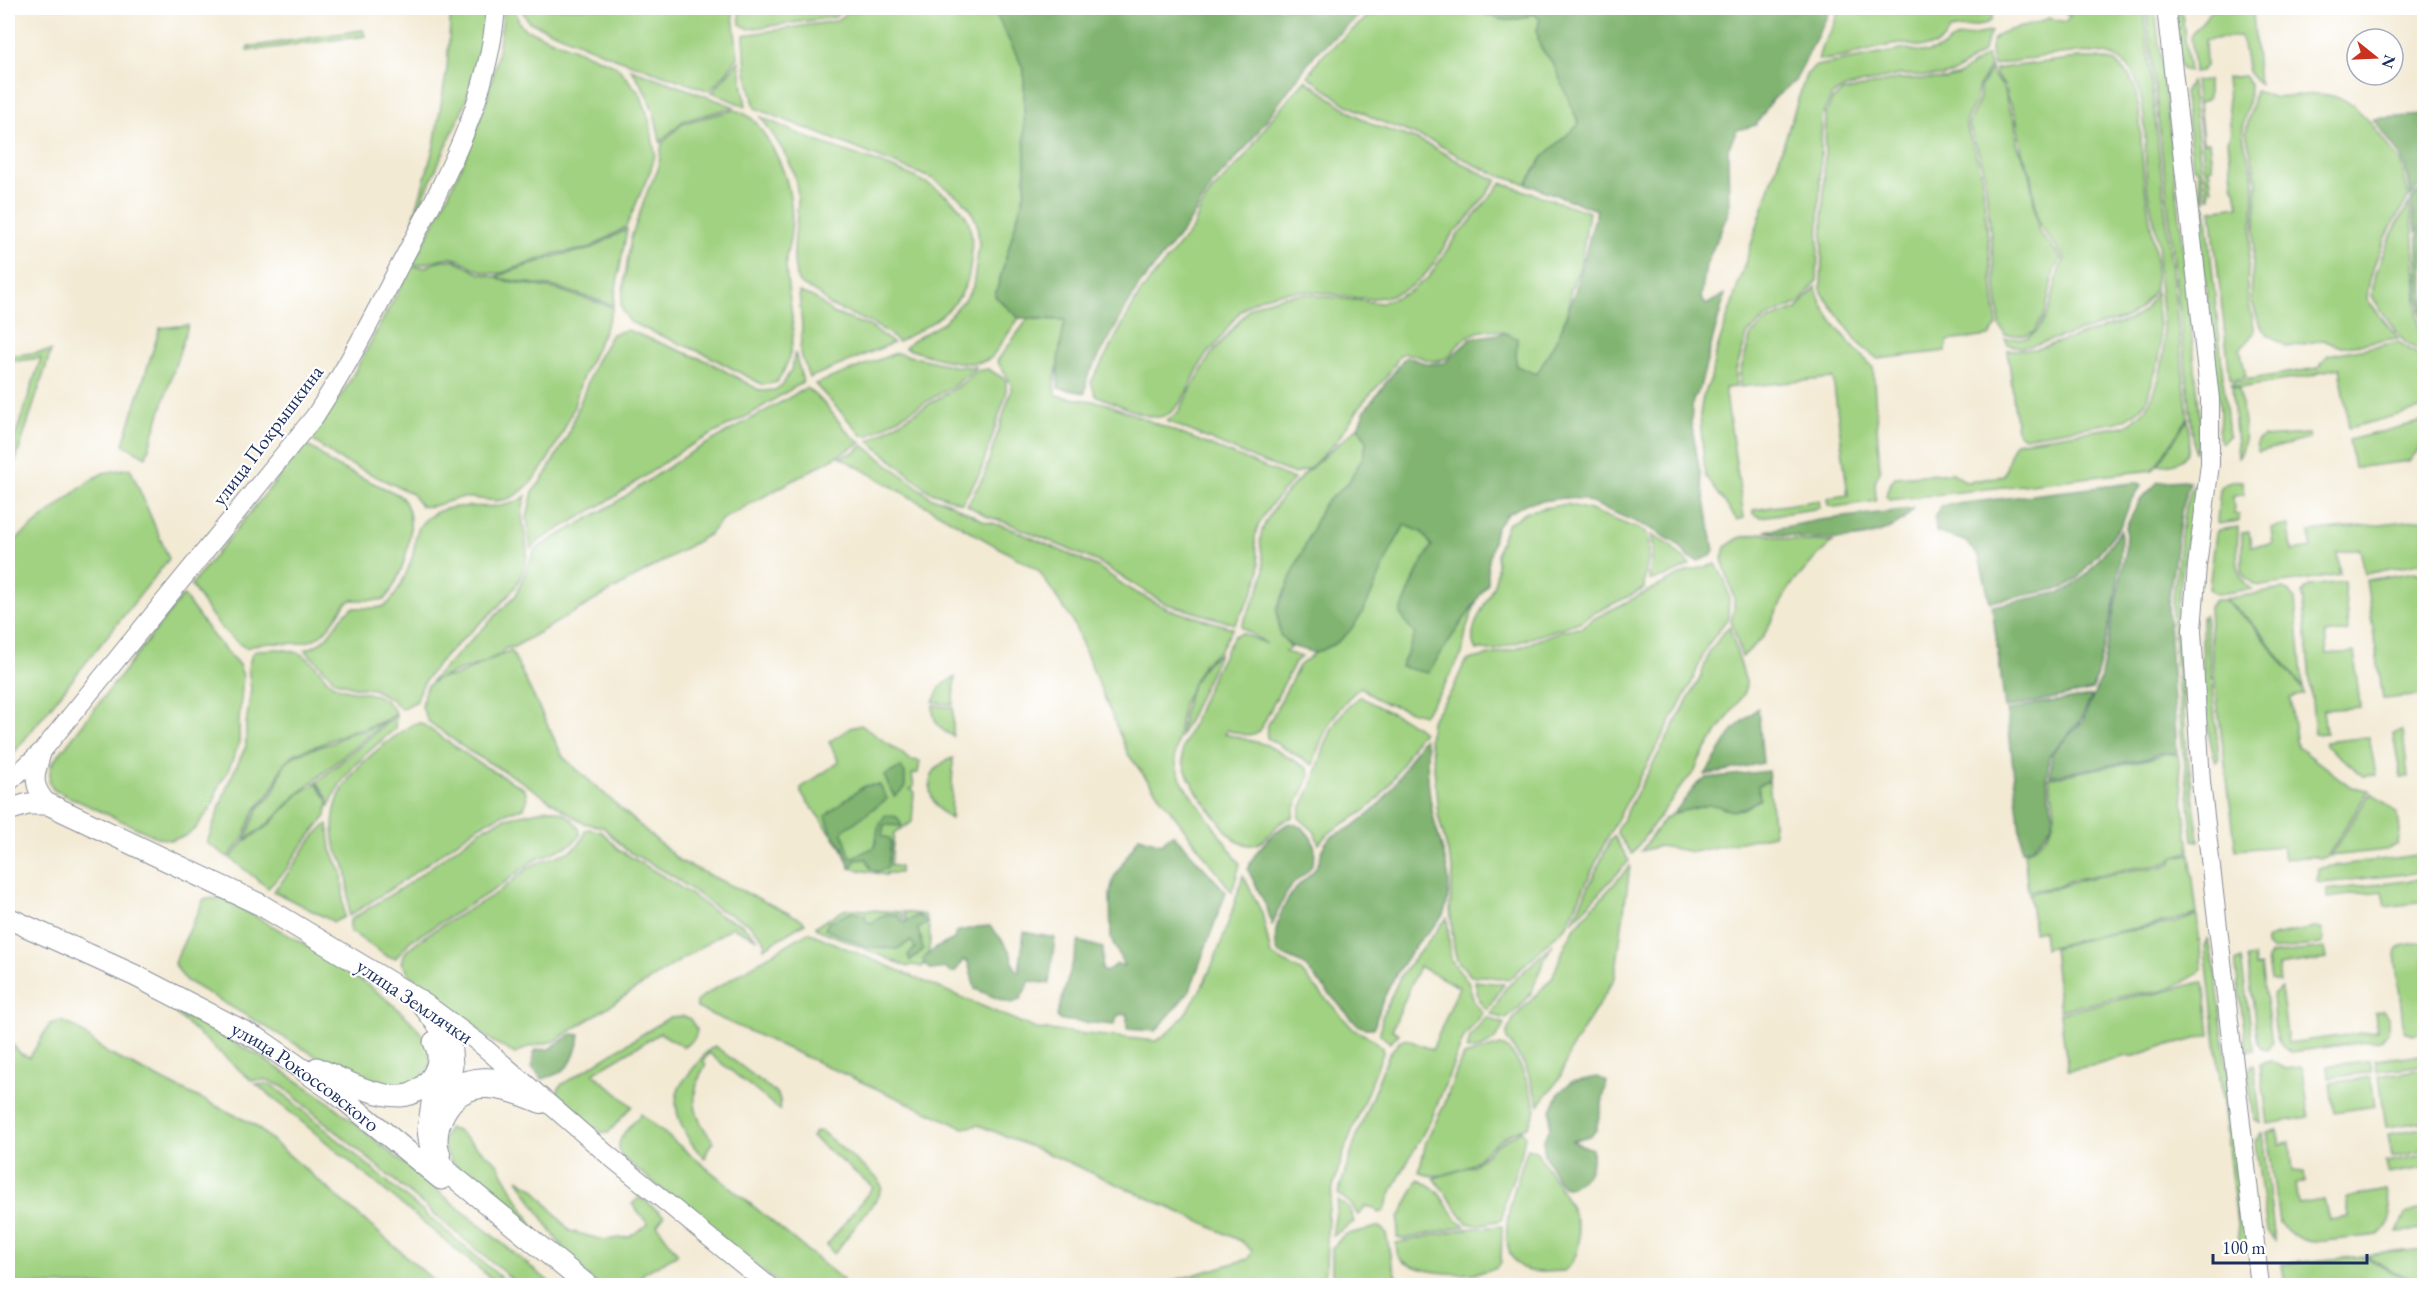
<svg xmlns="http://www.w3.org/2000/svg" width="2432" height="1293" font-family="'EB Garamond',serif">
	<rect width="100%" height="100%" fill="#fff"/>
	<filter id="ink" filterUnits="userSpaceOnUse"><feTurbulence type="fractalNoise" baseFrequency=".0167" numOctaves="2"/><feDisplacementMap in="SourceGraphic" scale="12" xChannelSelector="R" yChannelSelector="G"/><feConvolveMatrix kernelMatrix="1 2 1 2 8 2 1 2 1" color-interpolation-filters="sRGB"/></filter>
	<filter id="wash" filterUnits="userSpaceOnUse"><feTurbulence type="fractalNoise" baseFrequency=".008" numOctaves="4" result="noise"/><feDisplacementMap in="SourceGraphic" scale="24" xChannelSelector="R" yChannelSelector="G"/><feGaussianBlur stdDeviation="1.35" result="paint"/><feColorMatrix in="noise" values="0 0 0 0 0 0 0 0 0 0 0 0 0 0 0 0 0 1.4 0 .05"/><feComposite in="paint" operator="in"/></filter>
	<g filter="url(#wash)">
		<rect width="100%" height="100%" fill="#f3ead4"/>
		<path fill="#a0d281" stroke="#5e8070" stroke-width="1.5" d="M451 8H488L483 40 467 99 413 221 434 146 447 69Z
			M504 8H515L519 23 525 29 612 64 619 69 640 94 645 107 650 124 655 154 651 169 626 227 588 249 557 253 502 273C477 276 473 263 454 258 441 255 428 266 412 265 444 205 477 142 493 75 499 53 501 30 504 8Z
			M521 8H732L738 57 726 73 709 91 615 58 534 24 528 21Z
			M739 8H829L841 11 835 17 749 29 740 24Z
			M880 8H993L1024 70 1025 191 995 296 1019 318 991 358C971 371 926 355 905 348L912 341 943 323 967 297 973 287 979 245 977 224 971 210 960 198 933 179 755 108 746 72 744 35 836 21 847 12Z
			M1378 8H1481L1488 16 1533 13 1540 19 1537 31 1540 47 1553 63 1580 124 1543 157 1526 184 1500 176 1473 164 1434 142 1377 120 1346 104 1308 76 1321 57Z
			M1839 8H1994L1991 21 1982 25 1950 30C1946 38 1941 43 1933 46 1921 49 1912 44 1901 44 1872 46 1847 60 1818 60L1822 46 1834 25Z
			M2067 8 2141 9 2144 16 2188 418 2153 470 1890 500 1886 496 1889 485 1895 477 1953 473 1966 482 2004 476 2012 448 2016 442 2124 426C2150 414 2159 386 2163 358 2166 343 2163 328 2162 313 2161 302 2160 292 2159 281 2157 267 2160 254 2158 240 2155 222 2149 204 2147 186 2144 153 2148 117 2138 86 2136 76 2128 65 2120 60 2095 42 2024 61 1994 65 1979 21 2024 34 2048 18L2065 22 2070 16 2066 14Z
			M2144 8H2155L2182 234 2200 418 2199 442 2195 453 2147 17Z
			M2174 8 2182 14 2189 72 2182 69 2180 64Z
			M2214 8H2256V13L2253 14 2259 84 2248 72 2242 39 2239 36 2205 40 2206 66 2201 71 2194 72 2191 35Z
			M363 30 365 36 248 51V47Z
			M1991 32 1982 53 1954 73 1941 76 1898 75 1845 88 1832 95 1822 116 1817 280 1800 303 1770 315 1748 333 1736 370V387L1725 388 1744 518 1737 520 1705 475 1700 415 1703 396 1711 379 1715 356 1806 75 1816 66 1906 49 1927 53 1942 48 1955 38Z
			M1987 55 1990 66 1978 88 1977 98 1965 122 1981 171 1997 326 1989 336 1947 341 1946 351 1878 359 1861 346 1823 295 1821 289 1826 114 1832 100 1842 92 1898 79H1946L1957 76Z
			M2077 58H2098L2115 62 2130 77 2135 88 2139 109 2144 182 2156 258 2155 289 2140 309 2128 317 2034 345 2021 347 2008 345 2005 339 2027 338 2038 330 2049 311 2059 270 2065 259 2039 225 2030 172 2022 152 2016 116 2007 98 2005 86 1995 75V69Z
			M739 61 746 107 712 92Z
			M1991 68 1993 76 2002 85 2008 106 2015 121 2017 143 2029 173 2039 232 2062 259 2055 268 2045 313 2034 332 2026 335H2005L2000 326 1984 169 1968 123 1980 98V88Z
			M631 69 730 105 735 107 683 121 660 142C656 114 648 92 631 69Z
			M2244 76 2250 83C2251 100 2243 116 2243 133 2244 149 2253 166 2254 182 2255 218 2248 253 2247 288 2247 306 2255 318 2254 333L2240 349 2246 377 2232 380 2230 378 2211 210 2239 206 2236 189 2233 188 2228 140 2231 133 2226 78Z
			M1305 80C1328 95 1348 113 1374 125 1393 133 1413 136 1431 146 1453 158 1473 171 1497 180 1487 193 1477 207 1467 220 1462 226 1455 230 1451 236 1443 247 1437 260 1428 271 1409 294 1379 302 1350 297 1317 291 1284 286 1253 302 1236 311 1226 332 1214 347 1211 350 1207 353 1205 357 1193 373 1182 419 1156 417 1139 416 1114 401 1096 396L1091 382 1140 293 1193 228 1200 210 1211 192 1243 159 1273 117Z
			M2208 80V99L2199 104 2203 142H2209L2212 167 2209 168 2212 190 2209 192 2210 198H2208L2195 81Z
			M2191 82 2205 201 2201 196 2198 170 2193 167 2184 92Z
			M2255 91 2276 98 2316 94 2328 95 2344 100 2355 107 2370 122 2401 163 2409 197C2391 225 2369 266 2367 299L2398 338 2346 346H2338L2323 340 2288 347 2267 334 2260 326 2251 299 2257 182 2246 132Z
			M734 110C752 114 758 124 767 139 787 170 796 202 790 239 788 249 785 256 786 266 788 310 805 341 777 382L763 385 705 354 643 328 630 322 623 311 621 304 631 238 648 190 658 170 662 143 683 123Z
			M761 117C780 125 800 135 819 142 861 158 945 178 967 218 973 229 972 246 971 258 970 305 934 322 898 342L887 332 871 323 829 305 820 295 799 283C786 254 803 215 796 182 791 158 774 137 761 117Z
			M1501 183 1589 212 1580 267 1571 289 1569 306 1561 331 1537 375 1516 366 1505 333C1491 327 1473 331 1462 341 1456 346 1452 355 1446 358 1430 368 1416 350 1401 354L1387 376 1364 401 1336 442 1309 469 1295 474 1260 461 1167 421 1178 412 1210 356 1250 308 1263 302 1285 296 1305 294 1381 303 1407 293 1429 277 1457 235 1465 228Z
			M2409 204C2419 249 2412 296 2421 342L2419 350C2413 347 2406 344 2402 339 2398 333 2372 299 2372 295 2375 265 2393 229 2409 204Z
			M2206 208 2229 436 2223 442H2220L2219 439 2220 412 2198 216V212Z
			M627 229 613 305 555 287 502 279 497 276 558 255 588 250Z
			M441 260H455L479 273 496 277 501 280 555 289 613 307C606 331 594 351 584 374 579 385 577 397 573 409 562 436 536 491 507 499 492 504 476 496 461 498 448 500 434 509 421 506L411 493 337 458 311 439 347 386 411 267H425Z
			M1816 287C1820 313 1854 349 1873 367L1880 470 1875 482 1876 501 1835 507 1828 505 1827 498 1848 495 1833 378 1740 387V373L1751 335 1770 319 1797 309Z
			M799 292 815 298 833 313 871 327 893 343 809 378 800 351 802 326Z
			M2156 292 2160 343 2159 360 2146 402C2138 413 2129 418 2117 422L2024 437 2017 432 2008 350 2036 349 2130 320 2143 312Z
			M1028 319 1066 320 1054 385 1056 395C1073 400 1090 399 1107 404L1294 479C1281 493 1258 516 1255 537 1254 548 1261 561 1259 573 1257 590 1243 609 1235 624L1164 603 1098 562 1008 523 986 516 967 505 984 476 1011 391V383L997 361Z
			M188 325 146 457 123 444 160 328Z
			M627 330 709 362 761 391 775 390 783 384 791 370 795 353 803 382 747 416 684 449 613 498 540 540 531 549 527 518 533 491 542 480 567 437 596 361 612 334Z
			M2398 342 2416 353 2424 367V408L2349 428 2340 368 2319 372 2314 375 2240 388 2231 384 2233 382 2318 368 2328 355Z
			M51 351 8 484V458L41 358 8 362V356Z
			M896 353 954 366 976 367 955 385 868 436 862 435 815 384Z
			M988 369 1006 380V395L980 473 962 503 929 491 869 441 960 385 976 371Z
			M2232 386 2239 389C2241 405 2251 445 2238 457Z
			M806 388C829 402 841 431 861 443L721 520 710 534 514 647 506 648 499 655 482 663 431 681 516 595 534 552 542 545 612 505 685 456Z
			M2188 419C2191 448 2193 465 2158 465Z
			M2424 421V443L2409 461 2354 468 2349 440Z
			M1358 427 1367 441 1363 457 1348 483 1323 505 1277 609 1280 635 1291 646 1285 652 1302 657 1295 662 1260 730C1251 739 1238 733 1227 730L1225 734 1267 745 1307 768 1310 776 1294 810 1293 817C1266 823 1268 859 1233 839 1217 818 1176 774 1183 747L1213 675 1234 636 1242 633 1267 644 1241 627C1248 610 1262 590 1264 571 1265 558 1257 544 1262 531 1274 494 1329 453 1358 427Z
			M2308 434 2309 439 2258 452 2256 443 2258 440 2263 437Z
			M305 445 317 451 330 463 397 494C425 511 403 580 384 600H352L346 603C324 634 319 647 278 643 266 643 258 643 246 648 221 634 207 609 191 585Z
			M863 445 932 498 945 501 984 521 1007 527 1098 567 1131 590 1168 609 1233 628 1220 650 1204 663 1183 704 1175 757 1177 769 1183 783 1240 864 1232 892 1128 754 1072 620 1038 570 840 457 855 452Z
			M130 468 169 559 8 760V546L89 481 103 473Z
			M2233 481H2243L2244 495 2233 496 2234 514H2239V521L2218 524 2217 522 2220 489 2223 485Z
			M2193 485 2197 486V493L2192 510 2177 606 2187 754H2183L2172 605 2185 507Z
			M526 496C517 522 528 532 527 555 526 565 519 582 513 590 489 622 424 662 417 701L401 709 391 699 373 689 354 687 336 681 305 650C332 642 332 622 352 608 361 607 375 610 384 606 396 601 410 566 413 554 416 541 414 530 425 520 454 493 496 519 526 496Z
			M1819 500 1820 508 1761 517 1753 514V510Z
			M1566 504 1590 510 1646 532C1654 549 1644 570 1644 589L1592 614 1582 621 1495 650H1476C1463 629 1492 599 1496 577 1498 570 1496 561 1497 554 1499 544 1504 533 1508 523L1529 511Z
			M2424 519V562L2365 574 2360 549 2337 553 2340 574 2262 586 2255 585 2244 576 2242 571V533L2249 532 2251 546 2273 544 2271 528 2289 525 2292 551 2311 548 2310 532Z
			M1405 525 1422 532 1432 546 1418 570 1400 614 1452 636 1477 601 1467 626 1462 654 1439 694 1423 715 1379 701 1361 687C1335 707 1321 735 1313 765L1267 738V727L1299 666 1315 653 1338 642Z
			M2238 527C2238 546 2232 578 2252 589L2218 594 2213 593 2209 588 2216 533 2218 530Z
			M1761 533 1790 540 1833 542 1817 556 1789 588 1763 637 1742 657 1731 621 1734 609V597L1722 559 1725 547 1739 538Z
			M1651 535 1670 545 1690 565 1665 577 1650 580 1649 576 1654 547Z
			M1716 564 1725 581 1729 597 1728 618 1707 646 1691 684 1607 838 1567 925 1508 980 1486 976H1471L1457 960 1454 948 1450 909 1453 871 1438 815 1433 755 1429 740 1431 721 1453 689 1464 664 1469 660 1515 649 1563 630 1581 628 1595 618 1688 571Z
			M2415 572 2424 576V695L2383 699 2366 580Z
			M2344 582 2348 631 2325 634 2327 654 2354 652 2360 707 2323 710 2326 733 2315 734 2302 593 2309 586Z
			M2283 589 2289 592 2295 600 2303 688 2255 625 2225 599Z
			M183 595 213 636 239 665 243 676 239 720V744L227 773 220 783 212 806 195 829 185 836 170 840 159 838 54 790 49 783 51 765Z
			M2215 600H2224L2255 627 2303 690 2304 694 2290 698 2297 746 2351 787 2369 790 2327 857 2318 858 2316 856 2284 859 2282 846 2236 850 2212 662 2209 607Z
			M2205 615 2219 759 2216 762C2201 716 2203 665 2202 617Z
			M1729 626 1746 682 1745 692 1700 758 1695 771 1683 784 1632 854 1617 833 1618 828 1701 676 1710 650Z
			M278 649C300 651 307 655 321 672 325 677 329 683 334 685 358 698 378 684 396 713L388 719 368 727 351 731 322 744 296 753 284 763 271 792 255 810 243 839 228 857 207 843 228 784 246 746V725L251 689 248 668 252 654 257 650Z
			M511 650 563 757 680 861 801 919 805 923 764 948 765 942 761 936 748 923 718 909 671 875 626 850 603 827 583 823 521 781 469 751 428 721 422 707 424 693 428 685 439 678 456 676Z
			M1219 654 1180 738C1184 709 1190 669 1219 654Z
			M955 677 953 705 933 702 941 686Z
			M1361 696C1380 711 1405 715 1423 732L1418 737C1404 759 1393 784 1374 803 1359 819 1329 827 1319 844L1314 831 1299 818C1300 806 1307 798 1311 787 1325 752 1326 720 1361 696Z
			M933 705 953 708V736C939 730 932 720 933 705Z
			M396 715 395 729C368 752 341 772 329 807L328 798 317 782Z
			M386 721 299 793 268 824 245 840 258 809 273 793 284 765 296 755 308 750 332 743 349 733 363 731Z
			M421 723 479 763 523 788 526 792 527 801 524 808 508 812 480 825 406 879 349 916C348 900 350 881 345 866 343 858 336 852 335 845 323 785 370 754 413 724Z
			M861 725 911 760 920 761 918 773 912 774 914 787 910 789 914 791 912 822 894 833 891 865 900 867V873H886V875L850 868 842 848 801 793V788L839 762 829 742 850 728Z
			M2403 731 2408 778H2401L2393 733Z
			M2369 737 2376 775 2364 776 2325 745V742Z
			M2166 753 2178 755 2189 852 2175 856 2170 861 2157 866 2139 867 2071 880 2057 887 2028 891 2024 852C2034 850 2037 845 2044 838 2062 819 2053 803 2049 778L2150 759Z
			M2184 756 2188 757 2199 841 2193 840Z
			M953 758 951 819C925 804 920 769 953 758Z
			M1769 781 1774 835 1693 852 1660 846 1641 851 1663 820 1674 813 1709 805H1719L1724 809H1743L1760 799 1758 785Z
			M316 783 328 801 326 816 298 851 285 871 268 888 230 858 244 842 269 825 300 793Z
			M2371 792 2398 814 2400 831 2398 844 2386 850 2330 856Z
			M549 809C562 811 574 818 580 831V835L572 844 533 861 497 888 410 941 396 958 388 957 350 931V920L408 884 484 828 506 818Z
			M328 824 331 850 342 873 344 917 334 922 273 891C294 872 304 840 328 824Z
			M589 829 602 832 619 850 671 881 721 916 741 924 758 939 732 927 555 1041 528 1047 515 1054 492 1041 409 974 402 962C403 961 404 954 405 953 416 937 479 905 498 892 510 884 522 871 535 864 553 855 583 854 585 830Z
			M1614 836 1629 861 1572 922 1610 841Z
			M2190 854 2197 914C2147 929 2095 933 2045 949L2043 930 2034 932 2029 893 2057 888 2080 880 2140 869 2159 868 2171 863 2174 857Z
			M2424 854V872L2322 883 2317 882 2318 869 2325 867Z
			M1630 866 1615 978 1570 1051 1560 1078 1539 1105 1526 1067 1507 1039V1032L1514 1018 1552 978 1566 943 1576 926Z
			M1243 875 1262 913 1271 955 1301 971 1354 1030 1371 1038 1382 1048 1383 1053 1346 1146 1333 1187 1328 1214 1326 1265 1322 1285H1159L1248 1259 1252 1251 1241 1241 1179 1212 1054 1156 978 1125 964 1128 697 1008 696 1002 703 996 808 932 1036 1029 1156 1041C1202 1015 1229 924 1243 875Z
			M2424 879V902L2385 907 2382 891 2327 898V890Z
			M222 898C272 926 408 996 429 1047 431 1052 431 1059 431 1065L418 1083 398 1091 347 1074 185 980 174 963 204 899Z
			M851 909 900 912 918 944 922 940 919 935 916 936 903 912 925 915C932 931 932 952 922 967L912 965 908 967 817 929 816 926 844 910Z
			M2197 915 2202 970C2184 984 2163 994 2139 993L2060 1010 2053 948 2099 936 2178 922Z
			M1447 918 1451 960 1468 981 1474 1002 1483 1013 1464 1037 1433 1115 1393 1189 1384 1211 1379 1213 1374 1208 1366 1206 1358 1215 1351 1204 1338 1194 1358 1132 1389 1054 1401 1040 1406 1039 1432 1050 1459 987 1419 966 1392 1030 1399 1034 1390 1043 1380 1034 1382 1017 1401 975Z
			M2315 928 2322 929 2324 940 2321 944 2272 950 2266 945V940L2272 936Z
			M2207 938 2215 967 2248 1248 2240 1249 2205 948Z
			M2424 942V1033L2411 1035 2404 1031 2395 954 2397 949 2404 945Z
			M1553 944 1545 958 1530 995 1521 1006 1505 1019 1491 1014 1505 989Z
			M2325 948 2327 959 2278 966 2280 983 2270 980 2267 959 2271 954Z
			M2254 957 2256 967 2261 966 2272 1043 2268 1050 2263 1049 2258 1043 2247 958Z
			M2241 959 2254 1050 2247 1051 2236 967V962Z
			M1475 981 1504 984 1487 1010 1479 1001Z
			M2204 982 2210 1035 2177 1044H2169L2135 1056H2126L2096 1065 2068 1070 2060 1013 2140 995C2162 996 2183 984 2204 982Z
			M2281 988 2288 1043 2377 1031 2375 1012 2383 1010 2388 1017V1032L2380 1040 2292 1052C2271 1047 2275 1016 2272 998L2273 994Z
			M168 1007 258 1055 325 1099 553 1285H519L283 1087 268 1080H251Z
			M684 1016 690 1019 697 1030C696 1039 691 1043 683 1047L660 1033 593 1073 632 1106 608 1133C596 1134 556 1105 557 1092L561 1085 670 1017Z
			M1486 1017 1504 1024C1497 1042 1485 1049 1467 1050L1470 1037Z
			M61 1021 75 1027 107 1053 253 1124 439 1285H8V1040L21 1054 30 1057 50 1024Z
			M1500 1045C1520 1051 1530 1091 1536 1109L1528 1127C1514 1130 1498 1140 1487 1150 1482 1154 1478 1160 1473 1163 1459 1173 1434 1180 1419 1172L1426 1142 1444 1105 1460 1062 1464 1056Z
			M715 1046 776 1093C781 1099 781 1103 780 1110L709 1053 703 1061 706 1064C688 1094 692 1116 714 1142L708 1149 705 1158C688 1144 669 1110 679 1088 683 1080 691 1072 696 1065 702 1058 707 1049 715 1046Z
			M2424 1054V1065L2377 1071 2375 1060Z
			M2370 1060 2372 1072 2329 1078 2328 1066Z
			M2271 1061 2286 1069 2301 1067 2303 1070 2309 1117 2268 1124 2260 1064Z
			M2251 1065H2254L2261 1123 2254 1119 2248 1072Z
			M2424 1069V1122L2386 1127 2379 1076Z
			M2371 1077 2375 1106 2334 1112 2330 1083Z
			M256 1084 271 1085 280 1091 510 1285H499Z
			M641 1114 843 1280 838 1285H780L621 1156C612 1140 631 1126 641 1114Z
			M448 1128 457 1131 497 1163 544 1245 450 1160 442 1144Z
			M2424 1128V1151L2392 1157 2388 1134Z
			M1522 1130 1525 1136 1521 1156 1505 1200 1502 1220 1477 1225 1467 1223 1434 1178 1474 1165 1496 1145Z
			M2277 1130 2280 1144 2290 1142 2293 1171 2304 1172 2305 1182 2295 1184 2298 1204 2324 1200 2329 1220 2349 1217 2346 1198 2386 1190C2389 1207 2396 1225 2378 1235L2315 1242C2300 1241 2289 1234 2279 1223L2267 1132Z
			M821 1131 878 1179 882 1187 878 1197 834 1254 827 1245 873 1187 812 1137 815 1132Z
			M2262 1133 2275 1241 2267 1231 2255 1142Z
			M1528 1148 1537 1152C1556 1186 1603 1236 1564 1271 1552 1271 1537 1274 1526 1270 1486 1252 1519 1177 1528 1148Z
			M2424 1155V1168L2388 1174 2386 1162Z
			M518 1179 533 1188 570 1231 603 1240 629 1237 648 1224 632 1204 640 1197 664 1216 657 1225 678 1254 645 1272 634 1285C625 1285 611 1288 601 1285 576 1278 533 1202 518 1179Z
			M1418 1180C1447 1190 1443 1211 1465 1226L1404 1239 1397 1238 1399 1218Z
			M1338 1200 1349 1208 1354 1222 1332 1236Z
			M2424 1208V1230L2397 1232 2405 1214Z
			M1502 1226 1501 1262C1491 1281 1410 1275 1399 1257 1396 1253 1397 1247 1396 1243L1464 1229Z
			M1377 1227H1380L1386 1233 1391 1260 1400 1284 1332 1285V1248L1344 1235Z
			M2424 1249V1282L2395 1273 2366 1255Z
			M2364 1256 2394 1274 2424 1285H2285L2282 1264Z"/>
		<path fill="#80b46f" stroke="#4e7266" stroke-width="1.5" d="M993 8H1368L1315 54 1248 145 1212 185 1188 224 1138 287 1087 378 1085 393 1058 388V359L1065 320 1019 318 995 296 1025 191 1024 70Z
			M1481 8H1831L1795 81 1772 100 1756 125 1737 130 1728 149 1729 211 1706 265 1701 298 1706 305 1725 294 1700 387 1693 399 1691 422 1714 550 1711 556 1698 561 1689 558 1679 545 1650 528 1582 499 1564 498 1527 503 1507 514 1496 528 1488 565V583L1428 673 1401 667 1415 635 1400 614 1418 570 1432 546 1422 532 1405 525C1381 558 1370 621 1336 643 1330 647 1322 650 1315 653L1291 646 1280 635 1277 609 1323 505 1348 483 1363 457 1367 441 1358 427 1365 410 1404 359 1408 357 1427 364 1444 363 1472 338 1505 333 1517 338 1516 366 1537 374 1561 331 1576 288 1597 210 1526 184 1543 157 1579 124 1553 63 1540 47 1537 31 1540 19 1533 13C1516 24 1494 23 1481 8Z
			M2424 115V180L2411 197C2407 157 2395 149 2373 119Z
			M2424 185V224L2417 233 2411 201Z
			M2424 227V336L2418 296V236Z
			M2183 480 2190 481 2182 506 2168 605 2177 753H2159L2149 758 2050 776 2052 753 2082 722 2100 681 2125 555 2126 527 2140 500 2158 482Z
			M2133 483H2138L2141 486 2129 505 2122 524 2077 579 2063 588 1990 602 1979 556 1965 541 1936 532 1935 518 1940 506Z
			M1913 509C1886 549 1805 542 1765 531L1819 520Z
			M2121 530C2122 584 2106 638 2093 690L2005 708 1992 606 2062 592C2089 579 2103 552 2121 530Z
			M2092 696 2080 721 2049 756 2047 780 2053 814 2052 825 2032 848 2022 851 2007 711 2036 704Z
			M1758 708 1763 763 1705 775 1733 730Z
			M1424 738 1427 747C1427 767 1428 790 1432 810 1438 845 1458 876 1444 913 1439 925 1425 933 1417 944 1398 968 1381 998 1374 1028H1364L1357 1025 1303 964 1278 953C1270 932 1283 902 1298 886 1304 880 1310 876 1315 869 1322 859 1320 846 1331 837 1336 834 1342 831 1348 829 1361 821 1374 811 1383 800 1400 781 1408 757 1424 738Z
			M901 767 905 773V788L894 796 884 776Z
			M1768 771 1769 781 1758 785 1760 799 1743 809 1732 811 1719 806 1709 805 1674 813 1697 784 1707 778Z
			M880 785 887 799 844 830 843 834 851 858 875 847 878 828 885 815 897 817 902 826 884 825 882 836 889 838 891 842 888 867 877 872 870 868 867 859 855 860 853 867 850 868 843 847 832 834 826 816C828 813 862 787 865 786 869 785 875 785 880 785Z
			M1289 823C1306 824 1320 845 1313 862 1310 872 1301 876 1294 883 1284 894 1278 911 1272 925L1267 908 1248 870C1253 852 1273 832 1289 823Z
			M1173 834 1226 892 1190 990 1156 1031 1127 1029V1014L1118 1015 1114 1025 1059 1020 1057 1016 1079 941 1103 948 1102 969 1105 972 1117 964 1124 966 1111 938 1110 895 1113 879 1139 837 1161 844Z
			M852 912 865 915 866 921 871 923 886 914 897 915 904 923 918 915 928 923 918 929 923 950 910 961 908 955 915 948 911 941 897 949 867 947 825 929 829 922Z
			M990 926C998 935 1007 944 1011 955 1014 961 1012 967 1019 972L1024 932 1055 938 1049 984 1030 981 1020 1000 1012 1003 1001 1000 975 989 968 962 963 960 955 972H949L946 968 932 970 925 965 923 959 936 948 954 939 956 932 977 927Z
			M572 1034 580 1035C574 1062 570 1072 542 1079L532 1067 533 1055 536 1050 549 1049Z
			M1598 1077 1607 1082 1596 1130 1592 1135 1572 1141 1592 1149C1594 1171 1588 1177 1569 1188L1563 1186 1559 1182 1544 1154V1139L1550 1128 1551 1110 1559 1093 1571 1082Z"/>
	</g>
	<g filter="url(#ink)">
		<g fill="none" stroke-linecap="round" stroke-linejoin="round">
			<defs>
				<path id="major" d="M2166 8 2210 399V464L2197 566 2192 630 2201 782 2260 1286
					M42 752C35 775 30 784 48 804
					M8 783 43 750 315 416 332 389C357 349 378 307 400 265 444 181 488 104 496 8
					M425 1003 479 1043 608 1155 769 1286
					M447 1086C476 1075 491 1075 521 1082
					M441 1154C436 1140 439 1126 446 1113 467 1074 508 1091 541 1104"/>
				<g id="highway">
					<path d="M8 810 28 804H48L261 905 419 1000 447 1037 451 1051 452 1066 447 1086 432 1103 428 1130 431 1151 448 1172 588 1286"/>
					<path id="s1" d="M8 918 136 976 260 1040 335 1092 441 1179"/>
					<path d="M317 1068C342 1079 373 1097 401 1096 414 1096 428 1084 434 1073 439 1063 440 1052 434 1042"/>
				</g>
			</defs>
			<use href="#major" stroke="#878c99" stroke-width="20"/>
			<use href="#highway" stroke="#878c99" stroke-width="23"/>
			<use href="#major" stroke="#fff" stroke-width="18"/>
			<use href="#highway" stroke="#fff" stroke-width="21"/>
		</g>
	</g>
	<g text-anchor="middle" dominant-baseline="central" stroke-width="4.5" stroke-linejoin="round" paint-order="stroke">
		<g font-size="21" fill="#1b2f5e" stroke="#fff">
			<text transform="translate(267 435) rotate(-53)">улица Покрышкина</text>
			<text transform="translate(415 1001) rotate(34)">улица Землячки</text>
			<text stroke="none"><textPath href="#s1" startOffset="338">улица Рокоссовского</textPath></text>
		</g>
	</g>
	<rect width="2432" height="1293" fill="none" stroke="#fff" stroke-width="30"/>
	<g transform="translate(2375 57) rotate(108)"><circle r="28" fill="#ffffff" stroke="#a4acbf" stroke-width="1.5"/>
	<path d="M0-4.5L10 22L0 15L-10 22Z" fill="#c8321e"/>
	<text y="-9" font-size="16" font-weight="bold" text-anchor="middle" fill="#1b2f5e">N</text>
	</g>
	<path d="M2213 1254v9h154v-9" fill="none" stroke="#1b2f5e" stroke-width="3"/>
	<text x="2222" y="1254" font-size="18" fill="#1b2f5e" stroke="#ffffff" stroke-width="4.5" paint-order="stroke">100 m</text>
</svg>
